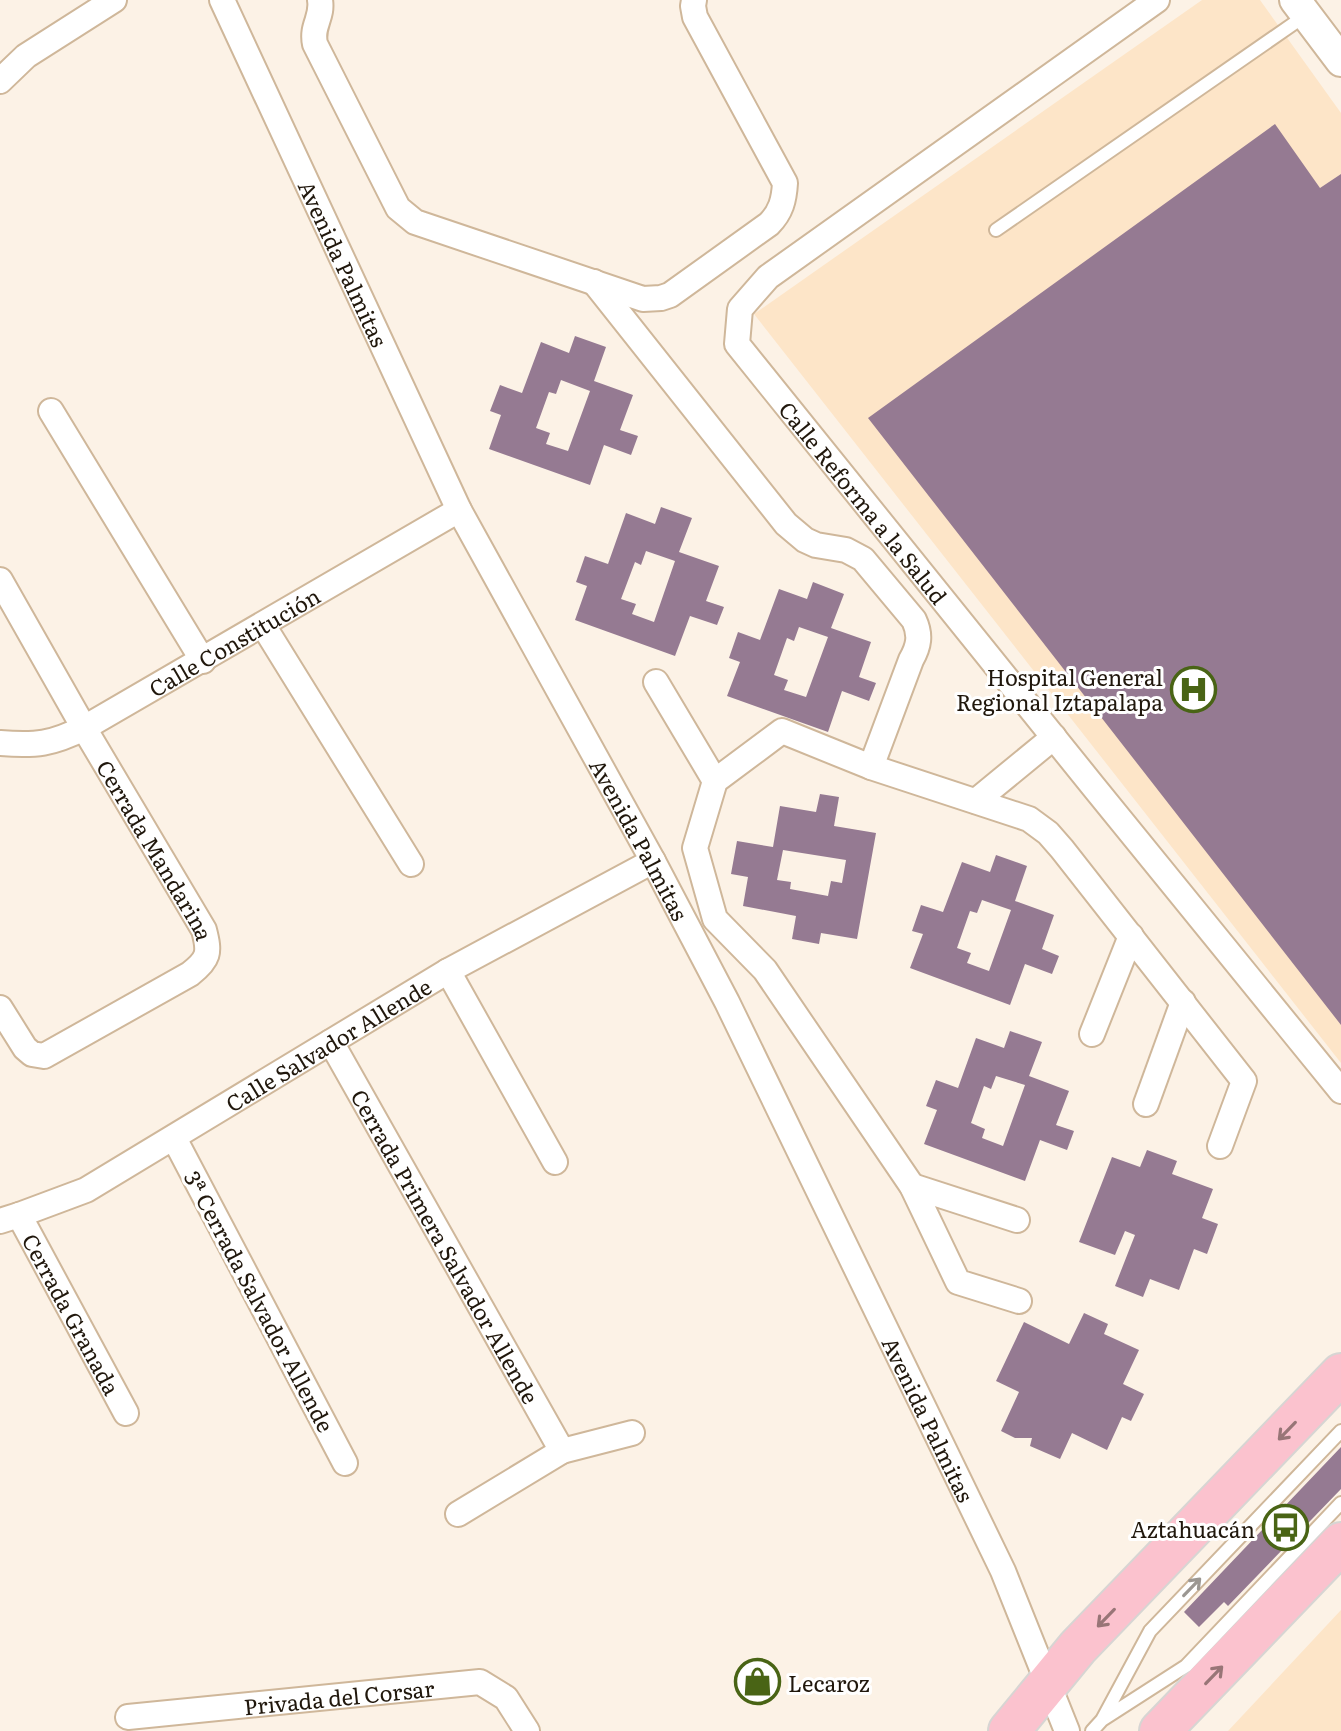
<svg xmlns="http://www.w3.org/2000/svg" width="1341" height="1731" font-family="Literata,serif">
	<rect width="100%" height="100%" fill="#fcf2e6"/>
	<path fill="#fde5c8" d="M1202 0H1260L1341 113V1063L754 314Z
		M1341 1610V1731H1228Z"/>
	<path fill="#957a92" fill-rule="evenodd" d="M1275 124 1320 188 1341 174V1025L868 418Z
		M575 336 606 347 594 381 633 395 620 430 638 436 631 455 604 445 590 485 489 449 501 415 490 411 500 385 522 393 541 342 569 353ZM561 380 590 391 568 451 546 444 550 433 536 428 549 392 556 394Z
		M661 507 692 518 679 552 719 566 706 601 724 607 717 625 690 616 675 656 575 620 587 586 576 582 585 556 608 564 626 513 655 524ZM646 551 675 561 654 622 632 614 636 604 621 599 635 562 641 565Z
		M813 582 844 594 831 628 871 642 859 677 876 683 869 701 842 691 828 732 727 696 740 662 729 658 738 632 760 640 779 589 807 599ZM799 627 828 637 806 697 784 690 788 680 774 675 787 638 794 641Z
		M820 794 839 797 834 826 876 833 857 939 821 933 819 944 792 939 796 916 743 906 748 877 731 874 737 841 773 847 780 806 816 812ZM783 850 846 860 842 883 831 881 828 896 790 889 791 882 777 880Z
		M996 855 1027 866 1015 901 1054 915 1042 949 1059 956 1052 974 1025 964 1010 1005 910 968 923 934 912 931 921 905 943 912 962 862 990 872ZM982 900 1011 910 989 971 967 963 971 953 957 948 970 911 977 913Z
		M1010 1031 1042 1042 1029 1076 1069 1091 1056 1125 1074 1131 1067 1150 1040 1140 1025 1181 924 1144 937 1110 926 1106 936 1080 958 1088 976 1038 1004 1048ZM996 1076 1025 1085 1003 1146 982 1138 985 1129 971 1123 984 1086 991 1089Z
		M1147 1150 1177 1161 1172 1174 1213 1189 1202 1218 1218 1224 1207 1254 1194 1249 1179 1290 1150 1279 1143 1297 1115 1286 1135 1235 1125 1231 1115 1255 1079 1242 1112 1157 1140 1167Z
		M1084 1313 1108 1324 1104 1334 1139 1350 1123 1384 1144 1394 1131 1421 1122 1417 1107 1450 1072 1433 1060 1459 1030 1446 1032 1438H1015L1001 1431 1019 1392 996 1381 1024 1322 1069 1344Z
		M1341 1447V1489L1228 1606 1224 1602 1199 1627 1184 1612Z"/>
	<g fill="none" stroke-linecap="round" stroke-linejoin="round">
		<defs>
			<path id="service" d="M996 230 1306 15
				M1102 1720 1150 1631 1341 1431
				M1092 1731 1102 1720 1186 1666 1341 1503"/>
			<g id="minor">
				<path id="s1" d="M222 0 459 510 653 861 727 1002 1003 1571 1067 1731"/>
				<path d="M320 0C323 18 311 25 315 44L398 208 415 222 643 299 661 298 670 295 769 224C781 212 784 200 785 183L695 17 693 6 694 0"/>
				<path id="s2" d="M1157 0 768 277 740 309 737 344 1093 786 1341 1091"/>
				<path d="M0 81 26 56 114 0"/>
				<path d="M594 282 786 524 805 540 816 545 846 550 863 559 914 620C921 635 919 646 911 660L871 767"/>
				<path d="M51 411 203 661"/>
				<path id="s3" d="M0 580 84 728 204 930C210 953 209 959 190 974L44 1056 32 1054 25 1048 0 1008"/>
				<path d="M263 625 411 864"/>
				<path d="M656 682 715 781"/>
				<path id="s4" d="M0 743C36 746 52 744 84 728L459 510"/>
				<path d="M976 801 1054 737"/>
				<path d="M448 971 555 1162"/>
				<path d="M1092 1034 1131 936"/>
				<path id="s5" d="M331 1042 562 1451"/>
				<path d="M1146 1104 1183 1002"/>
				<path d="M174 1138 345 1463"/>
				<path d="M912 1186 1017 1220"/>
				<path id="s6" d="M19 1215 126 1413"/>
				<path id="s7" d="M0 1221 19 1215 86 1190 448 971 653 861"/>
				<path d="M1019 1301 958 1282 912 1186 765 970 715 919 695 848 715 781 782 731 871 767 1029 819 1048 833 1062 849 1244 1081 1220 1146"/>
				<path d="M458 1514 562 1451 632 1433"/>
				<path id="s8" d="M128 1717 480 1682 506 1698 527 1731"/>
			</g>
			<path id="tertiary" d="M1295 0 1341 61"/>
			<path id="primary" d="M1009 1731 1078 1647 1341 1374
				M1160 1731 1341 1543"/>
		</defs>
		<use href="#service" stroke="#cfb79a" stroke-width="16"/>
		<use href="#minor" stroke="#cfb79a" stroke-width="28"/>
		<use href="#tertiary" stroke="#cfb79a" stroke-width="34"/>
		<use href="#primary" stroke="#d7d5d3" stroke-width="44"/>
		<use href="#service" stroke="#fff" stroke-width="12"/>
		<use href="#minor" stroke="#fff" stroke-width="24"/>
		<use href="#tertiary" stroke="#fff" stroke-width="30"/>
		<use href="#primary" stroke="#fbc2ce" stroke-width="40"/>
	</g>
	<defs><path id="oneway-shaft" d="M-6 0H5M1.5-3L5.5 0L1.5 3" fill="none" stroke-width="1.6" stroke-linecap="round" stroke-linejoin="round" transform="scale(2)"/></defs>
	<g stroke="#987577">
		<use href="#oneway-shaft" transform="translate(1287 1431) rotate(134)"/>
		<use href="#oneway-shaft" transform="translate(1106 1618) rotate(134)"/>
		<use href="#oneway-shaft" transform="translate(1214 1675) rotate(-46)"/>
	</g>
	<use stroke="#9b9792" href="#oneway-shaft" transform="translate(1192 1587) rotate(-46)"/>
	<defs>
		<symbol id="hospital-ring" viewBox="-11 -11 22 22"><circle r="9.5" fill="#fff" stroke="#496415" stroke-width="1.5"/><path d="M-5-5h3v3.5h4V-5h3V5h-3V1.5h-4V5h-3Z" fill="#496415"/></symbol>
		<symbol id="bus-ring" viewBox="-11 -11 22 22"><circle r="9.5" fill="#fff" stroke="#496415" stroke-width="1.5"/><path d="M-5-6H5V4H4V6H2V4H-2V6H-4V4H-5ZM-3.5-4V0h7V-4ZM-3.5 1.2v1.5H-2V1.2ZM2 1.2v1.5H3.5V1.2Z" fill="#496415"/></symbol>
		<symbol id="shop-ring" viewBox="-11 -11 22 22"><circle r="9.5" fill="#fff" stroke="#496415" stroke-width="1.5"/><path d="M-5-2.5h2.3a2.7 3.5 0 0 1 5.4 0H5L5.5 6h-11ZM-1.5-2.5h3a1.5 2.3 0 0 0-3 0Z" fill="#496415"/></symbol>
	</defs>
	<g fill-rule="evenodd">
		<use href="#hospital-ring" x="1168" y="664" width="51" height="51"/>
		<use href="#bus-ring" x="1260" y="1502" width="51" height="51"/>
		<use href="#shop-ring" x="732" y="1656" width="51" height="51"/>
	</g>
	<g text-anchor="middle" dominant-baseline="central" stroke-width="6" stroke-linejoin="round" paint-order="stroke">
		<g font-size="22" fill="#20170c" stroke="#fff">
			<text stroke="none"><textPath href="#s1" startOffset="290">Avenida Palmitas</textPath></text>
			<text stroke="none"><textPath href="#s2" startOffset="758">Calle Reforma a la Salud</textPath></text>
			<text stroke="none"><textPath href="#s4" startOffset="260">Calle Constitución</textPath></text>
			<text stroke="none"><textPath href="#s1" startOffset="938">Avenida Palmitas</textPath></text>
			<text stroke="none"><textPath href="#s3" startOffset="312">Cerrada Mandarina</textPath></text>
			<text stroke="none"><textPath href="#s7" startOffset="374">Calle Salvador Allende</textPath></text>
			<text stroke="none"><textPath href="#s5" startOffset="234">Cerrada Primera Salvador Allende</textPath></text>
			<text transform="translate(260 1301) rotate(62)">3ª Cerrada Salvador Allende</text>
			<text stroke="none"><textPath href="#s6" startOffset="112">Cerrada Granada</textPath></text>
			<text stroke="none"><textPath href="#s1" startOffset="1586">Avenida Palmitas</textPath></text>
			<text stroke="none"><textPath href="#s8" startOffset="212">Privada del Corsar</textPath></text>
		</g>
		<g font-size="22" fill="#20170c" stroke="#fff" text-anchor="end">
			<text x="1163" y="676">Hospital General<tspan x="1163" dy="25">Regional Iztapalapa</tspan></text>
			<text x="1255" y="1528">Aztahuacán</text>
			<text x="788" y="1682" text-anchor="start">Lecaroz</text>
		</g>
	</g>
</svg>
